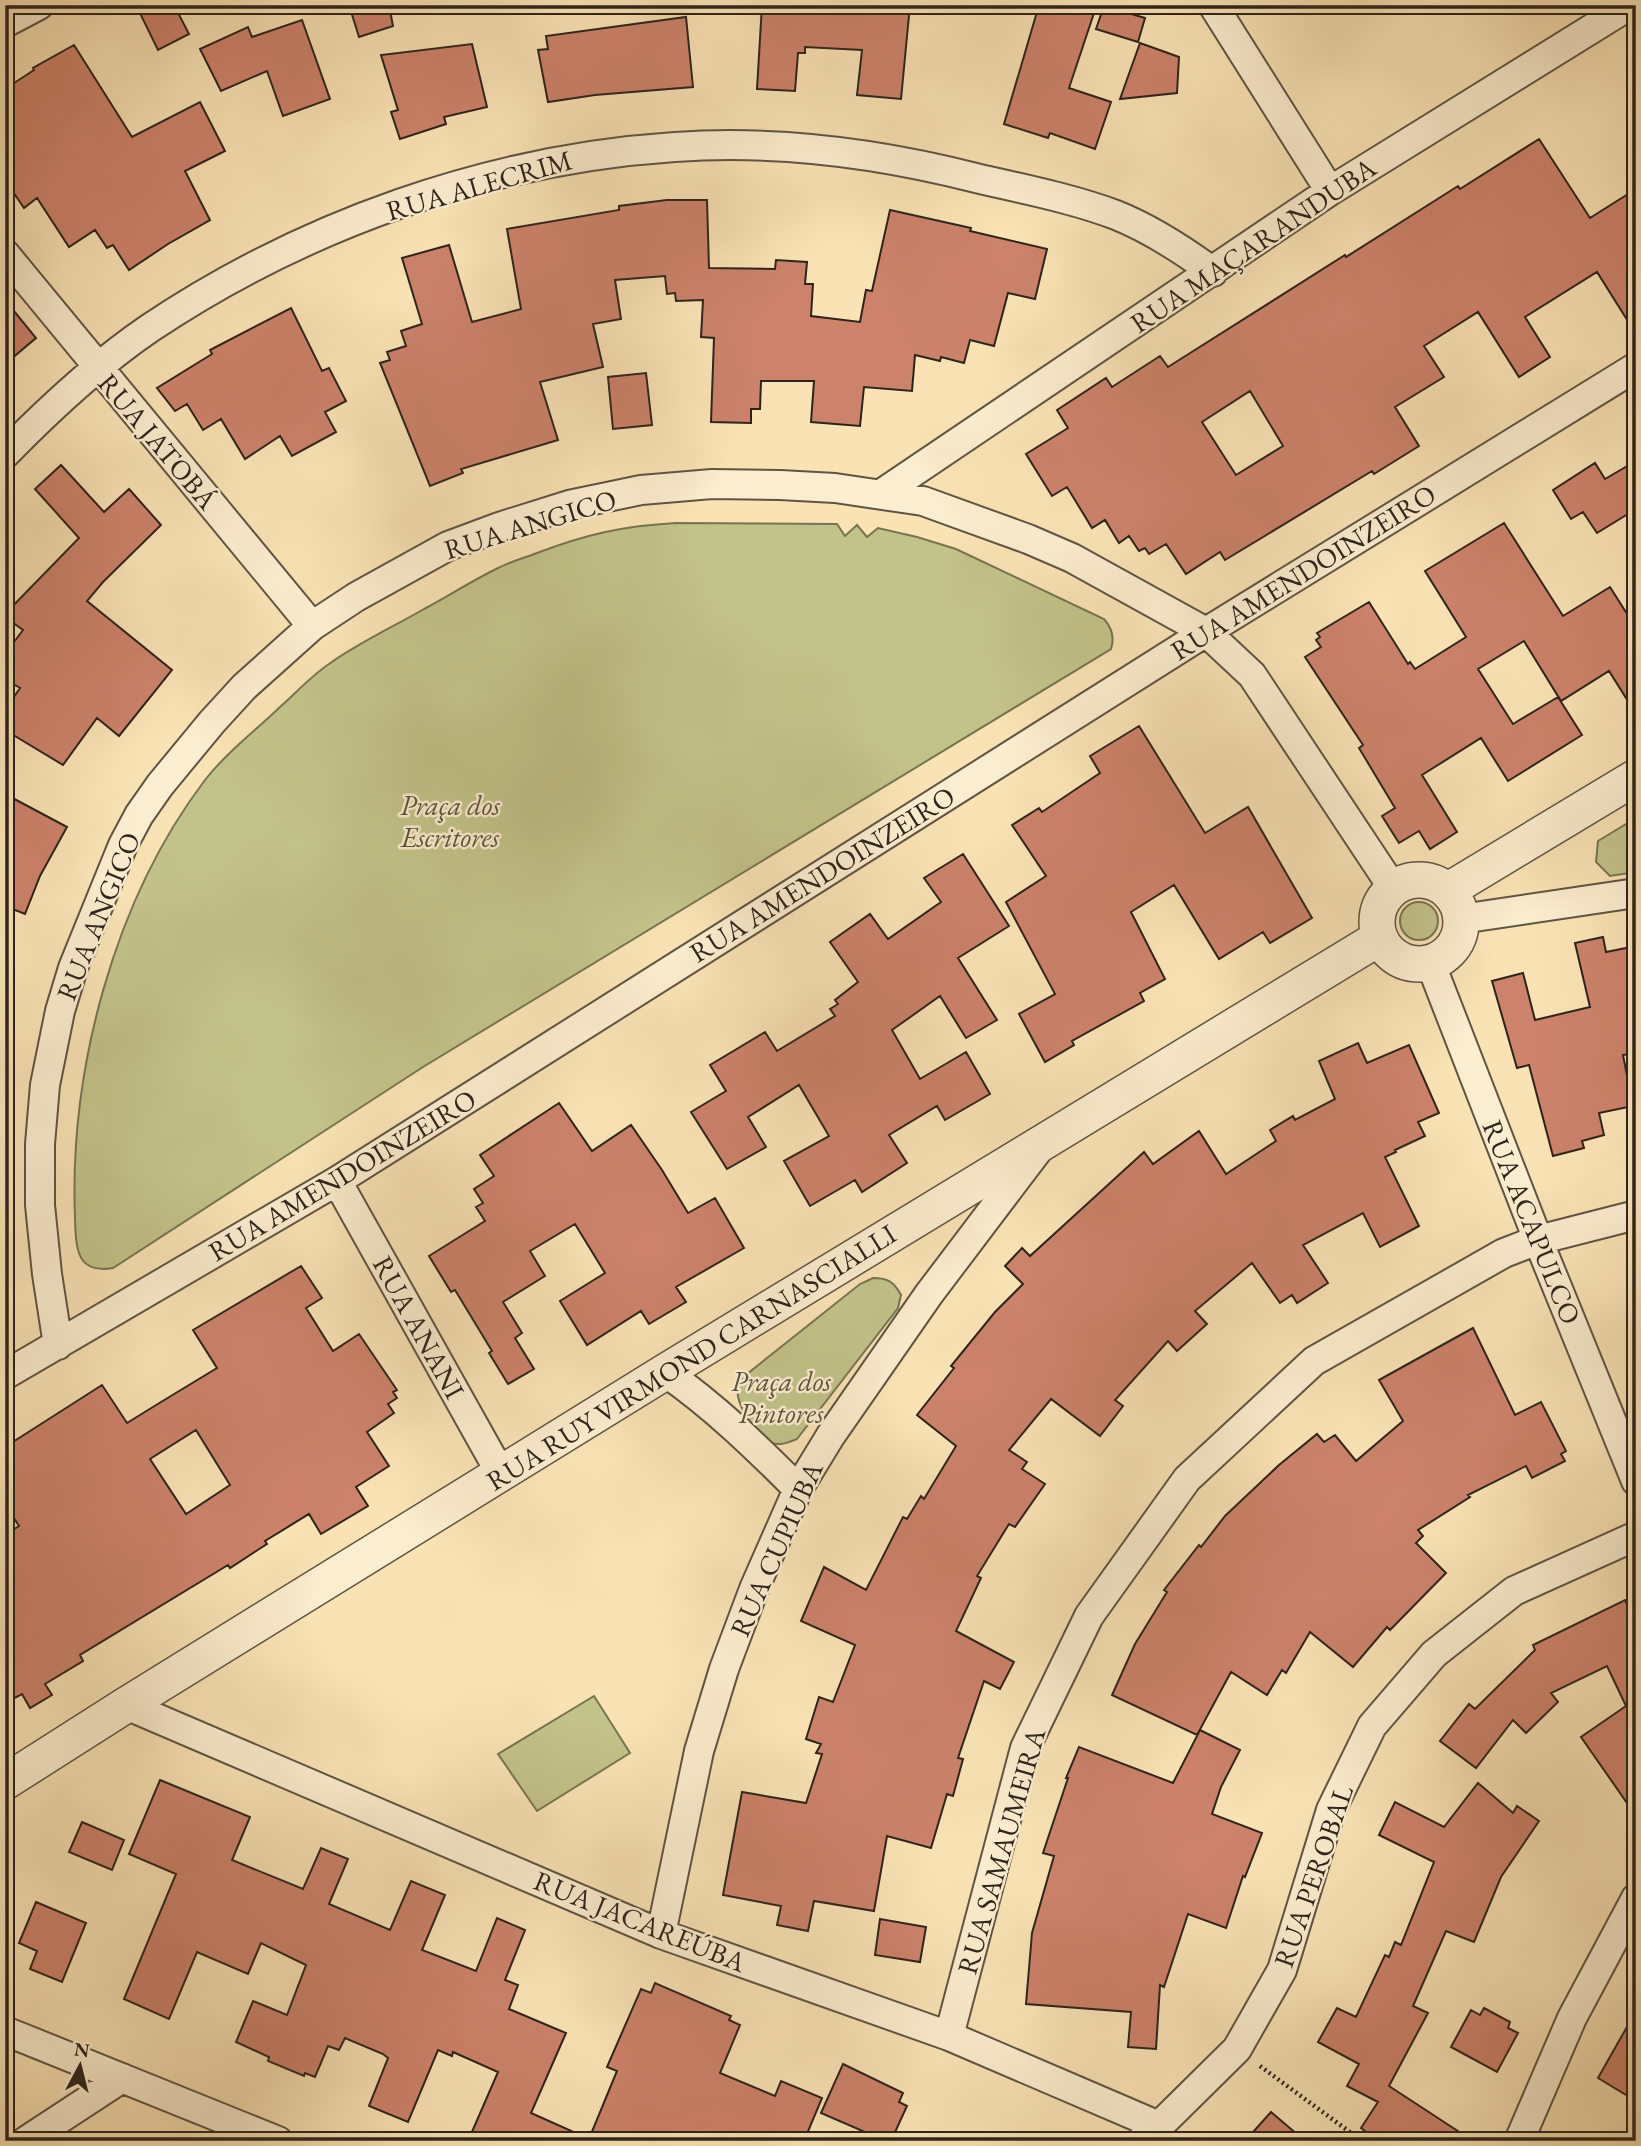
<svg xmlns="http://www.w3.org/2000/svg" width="1641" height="2146" font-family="'EB Garamond',serif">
	<rect width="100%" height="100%" fill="#f9e3b5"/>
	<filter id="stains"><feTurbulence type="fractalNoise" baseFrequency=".00286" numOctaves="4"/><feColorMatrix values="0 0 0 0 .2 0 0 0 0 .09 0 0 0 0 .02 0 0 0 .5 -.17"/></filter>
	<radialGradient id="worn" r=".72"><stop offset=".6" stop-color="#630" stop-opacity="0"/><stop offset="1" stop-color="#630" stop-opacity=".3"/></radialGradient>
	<path fill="#c2c38a" stroke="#787452" stroke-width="2" d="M676 523 837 524 845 536 857 525 867 537 878 528 917 537 956 549 1104 619C1112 628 1115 637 1111 649L423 1067 113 1268C77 1274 76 1250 75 1219 69 1070 114 900 205 780 226 753 255 731 280 707 296 693 311 676 329 664 358 643 393 627 424 609 448 596 472 581 496 569 509 562 524 558 537 553 587 534 623 526 676 523Z
		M1636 818V872L1610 876 1596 862 1598 841Z
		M1400 921a19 19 0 1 1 38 0a19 19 0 1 1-38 0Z
		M873 1278C888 1278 894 1282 901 1295L898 1308 797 1439C789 1442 779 1447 770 1442 757 1436 734 1403 738 1387 739 1383 744 1378 747 1374L860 1284Z
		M594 1696 630 1753 537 1811 498 1754Z"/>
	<path fill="#cc826b" stroke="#2d241b" stroke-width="2" fill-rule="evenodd" d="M136 5H174L189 34 158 50Z
		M349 5H389L393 26 359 37Z
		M762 5H910L901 99 857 95 862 50 805 47V53H798L795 91 757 89Z
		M1039 5H1066L1094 13 1069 88 1111 102 1095 149 1050 133 1048 138 1004 124Z
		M1104 6 1145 18 1138 42 1096 29Z
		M686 17 693 87 595 95 548 102 538 50 548 49 546 36Z
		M302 20 330 99 283 116 267 71 221 91 200 49 248 27 252 37Z
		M1140 43 1179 57 1177 93 1120 99Z
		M472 44 487 107 444 117 446 124 400 139 391 112 398 110 381 55Z
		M74 45 132 137 200 102 225 151 185 171 210 220 168 244 129 270 113 245 107 248 95 230 69 247 37 198 24 208 5 180V89L34 70 33 68Z
		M1539 139 1590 218 1636 189V334L1597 272 1525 317 1550 357 1519 377 1478 312 1424 346 1444 377 1395 407 1419 446 1374 474 1372 471 1225 560 1220 552 1186 574 1166 544 1149 554 1145 548 1139 551 1129 536 1119 543 1105 520 1092 528 1067 487 1052 496 1026 454 1068 428 1057 410 1106 378 1112 387 1160 356 1168 367 1345 255 1346 257 1458 186 1460 189ZM1250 391 1283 446 1236 475 1202 422Z
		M667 200H707L709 268 775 269 776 260 807 262 805 284H813L811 316 860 322 866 290 872 291 890 210 971 228 970 231 1047 249 1035 299 1008 293 994 346 970 340 964 363 941 357 940 361 915 355 912 391 864 387 860 426 811 422 814 381H761L760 409H751V423L711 422 714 338 701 337 703 300 676 301 675 293 667 294 665 276 615 280 621 319 593 324 603 367 540 382 558 440 461 469 463 473 430 486 380 363 390 360 387 352 406 346 401 331 422 324 402 258 449 245 472 322 521 309 507 229 619 210V206Z
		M5 300 36 338 5 364Z
		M291 308 322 371 329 368 346 401 325 412 336 432 292 456 280 436 245 459 221 419 203 430 187 404 175 411 157 388 212 354 210 350Z
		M646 373 652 425 613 429 608 377Z
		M1636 461V509L1597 533 1583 512 1571 519 1553 490 1595 463 1605 479Z
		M61 465 104 512 129 489 161 525 103 582 87 601 172 670 119 736 97 718 63 765 5 730V710L20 688 5 679V654L23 630 5 617V614L79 538 35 489Z
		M1504 523 1563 616 1610 587 1636 628V714L1609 671 1561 701 1524 641 1478 669 1513 724 1558 697 1582 735 1508 781 1481 738 1422 775 1457 832 1430 849 1419 831 1399 843 1382 816 1395 808 1359 748 1363 745 1305 657 1321 647 1316 640 1320 637 1317 633 1369 602 1408 664 1410 662 1415 669 1466 637 1425 571Z
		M1139 726 1205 833 1248 807 1312 918 1270 943 1263 932 1219 959 1174 885 1131 912 1165 979 1140 993 1144 1001 1072 1041 1074 1045 1045 1062 1019 1014 1055 994 1006 902 1046 876 1012 825 1039 808 1042 812 1100 773 1090 756Z
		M5 794 67 827 40 876 25 914 5 906Z
		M963 854 1009 926 958 958 997 1020 966 1038 940 996 892 1030 920 1079 966 1052 990 1094 945 1120 937 1106 889 1135 907 1163 862 1192 855 1180 810 1206 784 1161 829 1136 799 1085 748 1117 766 1147 727 1169 691 1112 726 1091 710 1065 765 1032 777 1051 835 1016 830 1009 838 1004 835 1000 858 982 830 942 870 914 888 939 941 902 924 878Z
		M1603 937 1606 952 1636 946V1053L1623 1055 1633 1106 1599 1113 1604 1135 1582 1141 1584 1148 1553 1156 1529 1065 1517 1068 1492 981 1523 973 1535 1020 1590 1007 1575 943Z
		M1358 1043 1367 1063 1409 1045 1439 1113 1418 1122 1425 1136 1395 1150 1396 1152 1385 1157 1419 1226 1380 1247 1363 1213 1303 1245 1328 1283 1297 1303 1292 1295 1280 1303 1252 1263 1195 1311 1207 1324 1177 1351 1168 1341 1115 1400 1123 1406 1100 1436 1051 1399 1009 1450 1027 1462 1022 1469 1045 1484 1015 1527 1009 1524 977 1576 981 1578 956 1631 1014 1662 1000 1689 984 1681 958 1758 963 1759 953 1796 947 1794 931 1848 887 1836 874 1911 814 1901 808 1931 777 1925 781 1906 723 1895 742 1792 806 1803 822 1754 816 1753 821 1744 806 1739 819 1697 833 1702 855 1645 801 1621 824 1567 866 1590 903 1517 907 1519 921 1496 924 1499 956 1446 917 1415 954 1368 951 1366 995 1312 1023 1284 1005 1266 1022 1248 1030 1256 1144 1152 1153 1164 1199 1131 1226 1174 1276 1141 1270 1130 1293 1116 1295 1120 1335 1099 1319 1061Z
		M559 1103 592 1151 631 1125 662 1170 688 1213 715 1198 744 1248 676 1287 686 1302 649 1324 641 1311 587 1345 560 1301 605 1273 575 1224 530 1251 545 1276 503 1302 522 1333 515 1338 534 1369 508 1384 489 1353 492 1351 455 1290 451 1292 429 1256 485 1221 476 1207 483 1203 474 1189 494 1176 480 1155Z
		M301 1266 322 1298 306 1308 333 1351 359 1334 397 1390 393 1392 397 1398 388 1404 394 1413 367 1432 389 1466 356 1487 368 1506 321 1534 309 1514 265 1541 267 1544 230 1568 228 1565 80 1655 83 1661 45 1684 52 1695 30 1708 22 1694 5 1703V1535L19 1526 5 1504V1447L102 1385 127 1423 161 1402 217 1368 193 1330ZM196 1430 230 1485 186 1514 150 1459Z
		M1473 1328 1515 1415 1541 1402 1566 1451 1561 1454 1565 1461 1532 1478 1526 1466 1468 1495 1470 1497 1418 1530 1423 1536 1416 1543 1446 1573 1390 1630 1387 1627 1353 1667 1310 1632 1286 1673 1282 1670 1267 1695 1231 1672 1197 1735 1112 1695 1135 1644 1167 1592 1164 1590 1199 1545 1201 1547 1225 1516 1279 1465 1317 1434 1324 1442 1335 1435 1356 1461 1403 1421 1379 1380Z
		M1625 1600 1636 1625V1816L1581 1737 1626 1706 1607 1666 1551 1693 1558 1702 1526 1733 1513 1720 1476 1768 1440 1741 1469 1704 1475 1709 1535 1650 1533 1645Z
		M1200 1730 1240 1750 1221 1787 1212 1814 1262 1833 1245 1877 1243 1876 1226 1928 1188 1914 1164 1987 1160 1985 1156 2049 1128 2047 1131 2012 1026 2004 1032 1933 1054 1856 1043 1853 1068 1778H1066L1079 1747 1173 1783Z
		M160 1780 250 1817 232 1860 303 1889 321 1848 348 1859 329 1904 390 1930 411 1881 445 1895 422 1950 476 1971 497 1918 525 1930 505 1980 518 1985 509 2009 566 2033 531 2113 589 2139 617 2071 607 2067 641 1989 651 1993 655 1983 731 2016 729 2020 740 2025 720 2073 775 2096 781 2081 822 2098 804 2141H468L498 2072 453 2052 452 2056 438 2050 408 2122 369 2106 388 2058 383 2054 345 2038 339 2050 328 2046 315 2077 305 2073 304 2076 268 2061 269 2057 236 2042 253 2001 287 2015 306 1965 261 1943 248 1974 197 1952 169 2019 124 1999 176 1874 129 1854Z
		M1478 1783 1513 1813 1517 1806 1539 1821 1501 1877 1474 1942 1446 1931 1413 2006 1428 2013 1389 2086 1473 2141H1378L1361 2128 1378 2102 1347 2086 1359 2064 1318 2042 1337 2008 1356 2017 1385 1955 1389 1957 1395 1942 1401 1945 1434 1862 1379 1835 1395 1802 1444 1827Z
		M82 1822 124 1840 112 1870 69 1852Z
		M36 1902 86 1923 62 1982 30 1969 37 1951 19 1943Z
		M880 1919 926 1927 920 1962 875 1955Z
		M1484 2008 1510 2022 1508 2028 1518 2033 1497 2072 1451 2047 1471 2010 1480 2015Z
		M1636 2011V2101L1598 2078Z
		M843 2064 903 2093 899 2102 907 2106 891 2141H861L865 2132 821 2113Z
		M1271 2112 1305 2141H1245Z"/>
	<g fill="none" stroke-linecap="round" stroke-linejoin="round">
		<defs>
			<path id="minor" d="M1213 5 1330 191
				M5 23 39 5
				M5 254 312 626
				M5 454C50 408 97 364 150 328 304 225 489 159 675 147 776 140 878 153 976 178 1022 189 1071 198 1116 215 1151 229 1183 250 1213 272
				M881 494 1330 191 1630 5
				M1461 919 1636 893
				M1430 962 1538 1240 1636 1481
				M337 1181 501 1474
				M58 1345 47 1274 40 1205V1144L45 1085 60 1011 73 968 123 845 139 815 160 785 212 722 244 687 312 626 356 597 448 546 499 527 569 505 641 490 712 484 780 485 835 488 923 501 1028 539 1072 558 1206 632 1252 675 1393 888
				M665 1372C714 1406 756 1447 798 1489
				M5 1375 337 1181 1206 632 1636 367
				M126 1705 661 1934 949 2036 1159 2126
				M661 1934 699 1751 724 1669 754 1589 798 1489 831 1435 929 1294 1038 1150
				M5 2031 278 2141
				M949 2036 1025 1748 1089 1616 1187 1479 1314 1361 1504 1253 1538 1240 1636 1215
				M26 2141 122 2078
				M1141 2141 1159 2126 1237 2049 1282 1970 1331 1810 1372 1726 1434 1654 1514 1591 1636 1536
				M1519 2141 1572 2018 1636 1898"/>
			<path id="tertiary" d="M1377 922a42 42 0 1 1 84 0a42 42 0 1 1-84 0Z
				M1447 891 1636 777
				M5 1782 126 1705 665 1372 1379 938"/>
		</defs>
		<use href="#minor" stroke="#605442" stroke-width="32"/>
		<use href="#tertiary" stroke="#605442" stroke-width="38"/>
		<path stroke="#2d241b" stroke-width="4.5" stroke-dasharray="2 3.5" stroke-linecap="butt" d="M1260 2066 1362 2141"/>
		<use href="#minor" stroke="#fbedcf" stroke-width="28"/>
		<use href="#tertiary" stroke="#fbedcf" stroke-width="35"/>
	</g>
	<g text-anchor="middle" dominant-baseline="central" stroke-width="5" stroke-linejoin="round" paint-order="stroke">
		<g font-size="28" fill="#2d241b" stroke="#fbedcf">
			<text transform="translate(479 185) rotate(-16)">RUA ALECRIM</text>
			<text transform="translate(1253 245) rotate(-34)">RUA MAÇARANDUBA</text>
			<text transform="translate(158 441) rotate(50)">RUA JATOBÁ</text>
			<text transform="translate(530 524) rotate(-17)">RUA ANGICO</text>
			<text transform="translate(1303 572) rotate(-32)">RUA AMENDOINZEIRO</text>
			<text transform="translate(822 874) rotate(-32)">RUA AMENDOINZEIRO</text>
			<text transform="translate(98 916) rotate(-68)">RUA ANGICO</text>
			<text transform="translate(342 1175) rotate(-31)">RUA AMENDOINZEIRO</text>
			<text transform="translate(1532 1222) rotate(68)">RUA ACAPULCO</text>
			<text transform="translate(419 1327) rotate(61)">RUA ANANI</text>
			<text transform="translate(691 1357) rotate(-32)">RUA RUY VIRMOND CARNASCIALLI</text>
			<text transform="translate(776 1549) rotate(-66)">RUA CUPIUBA</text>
			<text transform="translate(1001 1851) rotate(-74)">RUA SAMAUMEIRA</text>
			<text transform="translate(1313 1876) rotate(-71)">RUA PEROBAL</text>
			<text transform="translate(640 1921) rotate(22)">RUA JACAREÚBA</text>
		</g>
		<g font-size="28" font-style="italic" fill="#5a543c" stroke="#fbedcf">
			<text x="450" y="805">Praça dos<tspan x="450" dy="32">Escritores</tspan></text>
			<text x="781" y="1381">Praça dos<tspan x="781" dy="32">Pintores</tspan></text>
		</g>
	</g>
	<rect width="1641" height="2146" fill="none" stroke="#f9e3b5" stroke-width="28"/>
	<rect x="7" y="7" width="1627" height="2132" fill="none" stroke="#2d241b" stroke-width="3.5"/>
	<rect x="14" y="14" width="1613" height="2118" fill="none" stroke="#2d241b" stroke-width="2"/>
	<g transform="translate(80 2066) rotate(7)" stroke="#fbedcf" stroke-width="5" paint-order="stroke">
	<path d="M0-5L12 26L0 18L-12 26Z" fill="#2d241b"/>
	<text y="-10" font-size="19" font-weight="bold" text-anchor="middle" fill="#2d241b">N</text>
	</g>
	<rect width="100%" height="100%" filter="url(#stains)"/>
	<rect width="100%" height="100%" fill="url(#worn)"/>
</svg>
